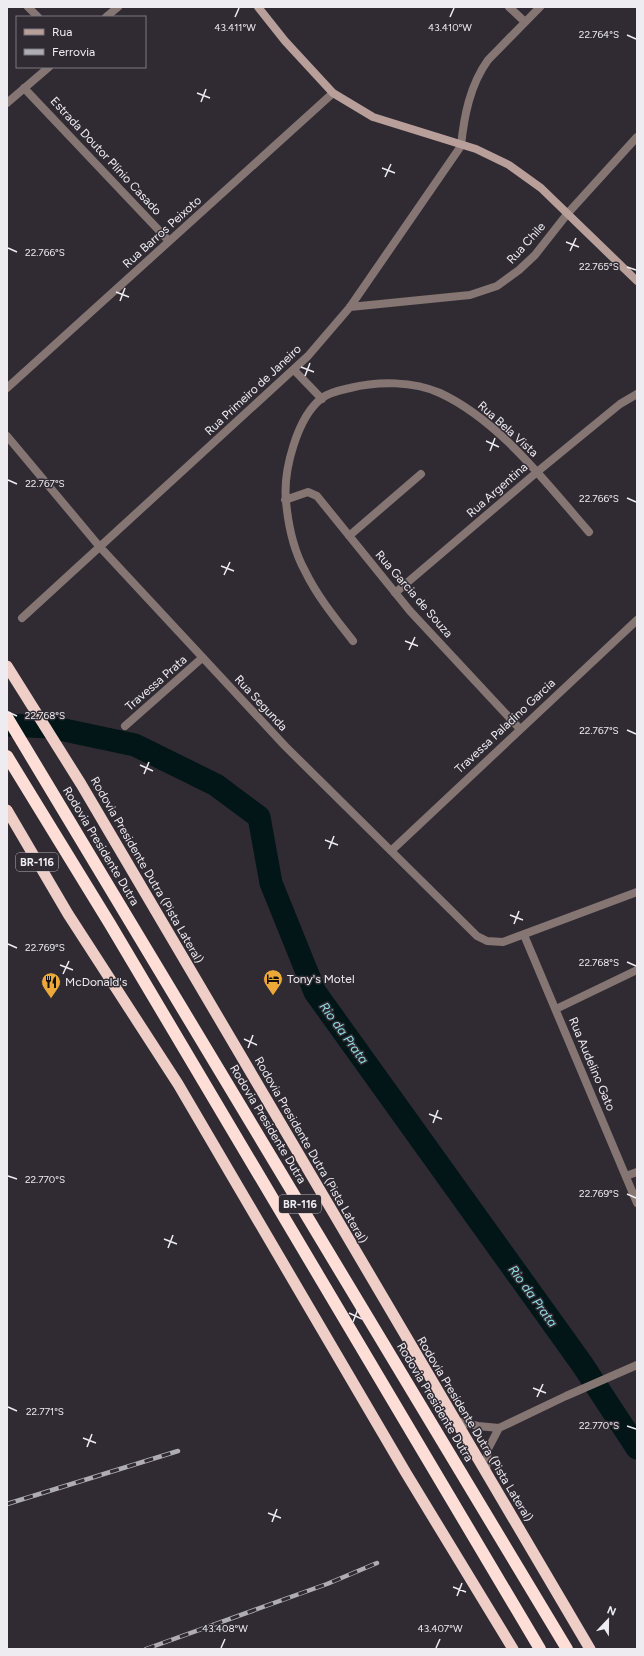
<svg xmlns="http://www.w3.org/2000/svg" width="644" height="1656" font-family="Figtree,sans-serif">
	<rect width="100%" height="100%" fill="#302b33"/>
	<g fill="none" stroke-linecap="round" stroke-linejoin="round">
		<path stroke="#021617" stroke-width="23" d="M7 725 50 727 135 745 216 785 259 817 271 883 315 992 582 1364 637 1448"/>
		<path stroke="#867673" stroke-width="8" d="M28 7 38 17
			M509 7 525 22
			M106 17 118 7
			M24 88 169 241
			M7 103 49 67
			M350 307 470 295 497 286 519 270 535 255 568 213 637 137
			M294 370 322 399
			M7 388 333 93
			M7 436 99 546 285 746 477 936 487 941 503 942 637 892
			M285 500 308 492 317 496 410 611 520 729
			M349 536 421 474
			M395 593 537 472 620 404 637 394
			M22 618 308 356 350 307 461 146C464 116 470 85 488 60L540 7
			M353 641C335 618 317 596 305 571 294 551 288 524 286 501 283 471 297 417 322 398 330 392 341 390 350 388 378 381 413 381 440 393 500 421 546 483 589 532
			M125 726 202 658
			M391 851 637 620
			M524 935 637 1203
			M556 1009 637 970
			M626 1176 637 1172"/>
		<path stroke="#867673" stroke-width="8" d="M456 1421 478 1426 499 1428 566 1396 637 1365
			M486 1472 488 1449 499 1428"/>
		<path stroke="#b99f9a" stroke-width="8" d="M258 7 285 41 333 93 373 117 476 149 509 165 541 188 637 281"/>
		<path stroke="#efcec8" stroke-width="11" d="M7 666 81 784 590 1649
			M7 810 68 914 178 1084 406 1473 513 1649"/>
		<path stroke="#feded7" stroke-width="12" d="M7 717 567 1649
			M7 756 110 924 540 1649"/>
		<defs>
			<path id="rail" d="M7 1504 178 1451
				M146 1649 327 1584 377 1563"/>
		</defs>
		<use href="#rail" stroke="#b0acb3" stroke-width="4.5"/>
		<use href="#rail" stroke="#302b33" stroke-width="3" stroke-dasharray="9" stroke-linecap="butt"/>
	</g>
	<path fill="none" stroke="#eeebf1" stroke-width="1.5" d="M235 17 239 8M450 17 454 8M627 35 636 39M197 93 210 98M201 102 206 89M382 168 395 173M385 177 391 164M566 242 579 247M8 248 17 252M570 251 576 238M627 267 636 270M116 292 129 297M120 301 125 288M301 367 314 372M305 376 310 363M486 441 499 447M490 451 495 438M8 480 17 484M627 498 636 502M221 566 234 571M224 575 230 562M405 641 418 646M409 650 415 637M8 712 17 716M627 730 636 734M140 765 153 771M144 774 149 762M325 840 338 845M329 849 334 836M510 915 523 920M514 924 519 911M8 944 17 948M627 962 636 966M60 965 73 970M63 974 69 961M244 1039 257 1045M248 1048 253 1035M429 1114 442 1119M433 1123 438 1110M8 1176 17 1179M627 1194 636 1198M164 1239 177 1244M168 1248 173 1235M349 1313 362 1319M353 1322 358 1309M533 1388 546 1393M537 1397 543 1384M8 1407 17 1411M627 1426 636 1429M83 1438 96 1443M87 1447 92 1434M268 1513 281 1518M272 1522 277 1509M453 1587 466 1592M457 1596 462 1583M221 1648 225 1639M436 1648 440 1639"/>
	<defs>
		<symbol id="hotel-pin" viewBox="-11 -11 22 30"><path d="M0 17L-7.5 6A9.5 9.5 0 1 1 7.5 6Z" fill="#eca93a" stroke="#302b33"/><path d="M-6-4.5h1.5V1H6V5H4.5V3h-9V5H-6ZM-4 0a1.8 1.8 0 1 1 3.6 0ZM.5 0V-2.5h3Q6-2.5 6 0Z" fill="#111"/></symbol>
		<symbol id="restaurant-pin" viewBox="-11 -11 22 30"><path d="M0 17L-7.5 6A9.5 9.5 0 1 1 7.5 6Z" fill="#eca93a" stroke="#302b33"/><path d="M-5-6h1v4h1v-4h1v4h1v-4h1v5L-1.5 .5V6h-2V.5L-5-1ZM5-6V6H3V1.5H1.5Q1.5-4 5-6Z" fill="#111"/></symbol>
	</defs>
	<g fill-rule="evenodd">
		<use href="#hotel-pin" x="262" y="968" width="22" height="30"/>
		<use href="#restaurant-pin" x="40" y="971" width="22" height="30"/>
	</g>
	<g text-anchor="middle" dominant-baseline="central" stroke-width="3" stroke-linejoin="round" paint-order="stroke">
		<g fill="#302b33" stroke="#b5b1b8" stroke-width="1">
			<rect x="16" y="853" width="42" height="18" rx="3"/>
			<rect x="279" y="1195" width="42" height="18" rx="3"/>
		</g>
		<g font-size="11" font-weight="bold" fill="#eeebf1">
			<text x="37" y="862">BR-116</text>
			<text x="300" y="1204">BR-116</text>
		</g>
		<g font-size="12" fill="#eeebf1" stroke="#302b33">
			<text transform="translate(106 156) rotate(47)">Estrada Doutor Plínio Casado</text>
			<text transform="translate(162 232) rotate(-42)">Rua Barros Peixoto</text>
			<text transform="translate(526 243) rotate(-48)">Rua Chile</text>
			<text transform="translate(253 390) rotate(-43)">Rua Primeiro de Janeiro</text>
			<text transform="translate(508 429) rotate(42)">Rua Bela Vista</text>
			<text transform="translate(497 490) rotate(-41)">Rua Argentina</text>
			<text transform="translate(414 594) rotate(49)">Rua Garcia de Souza</text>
			<text transform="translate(156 683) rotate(-41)">Travessa Prata</text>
			<text transform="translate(261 703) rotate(47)">Rua Segunda</text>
			<text transform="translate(505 726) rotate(-43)">Travessa Paladino Garcia</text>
			<text transform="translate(101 846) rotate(59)">Rodovia Presidente Dutra</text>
			<text transform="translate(147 870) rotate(60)">Rodovia Presidente Dutra (Pista Lateral)</text>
			<text transform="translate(592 1064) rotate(67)">Rua Audelino Gato</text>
			<text transform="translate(268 1124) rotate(59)">Rodovia Presidente Dutra</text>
			<text transform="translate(311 1150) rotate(60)">Rodovia Presidente Dutra (Pista Lateral)</text>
			<text transform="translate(435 1402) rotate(59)">Rodovia Presidente Dutra</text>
			<text transform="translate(475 1429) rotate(59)">Rodovia Presidente Dutra (Pista Lateral)</text>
		</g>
		<g font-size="12" fill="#eeebf1" stroke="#302b33" text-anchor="start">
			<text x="287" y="979">Tony's Motel</text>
			<text x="65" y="982">McDonald's</text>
		</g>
		<g font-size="13" font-style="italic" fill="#8fdce1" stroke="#302b33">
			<text transform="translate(344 1033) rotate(54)">Rio da Prata</text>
			<text transform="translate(533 1296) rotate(54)">Rio da Prata</text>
		</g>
	</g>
	<g font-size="10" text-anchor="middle" fill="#eeebf1" stroke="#302b33" stroke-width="3" stroke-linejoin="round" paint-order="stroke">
		<text x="235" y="31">43.411°W</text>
		<text x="450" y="31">43.410°W</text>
		<text x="599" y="38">22.764°S</text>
		<text x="45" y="256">22.766°S</text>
		<text x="599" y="270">22.765°S</text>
		<text x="45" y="487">22.767°S</text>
		<text x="599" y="502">22.766°S</text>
		<text x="45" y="719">22.768°S</text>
		<text x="599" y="734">22.767°S</text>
		<text x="45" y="951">22.769°S</text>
		<text x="599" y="966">22.768°S</text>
		<text x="45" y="1183">22.770°S</text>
		<text x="599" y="1197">22.769°S</text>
		<text x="45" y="1415">22.771°S</text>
		<text x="599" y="1429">22.770°S</text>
		<text x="225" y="1632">43.408°W</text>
		<text x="440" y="1632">43.407°W</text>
	</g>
	<rect width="644" height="1656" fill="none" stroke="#eeebf1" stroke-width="16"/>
	<rect x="16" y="16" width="130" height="52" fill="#302b33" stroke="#7c787f"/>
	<rect x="24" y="29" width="20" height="6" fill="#b99f9a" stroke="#7c787f"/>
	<text x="52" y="36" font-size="12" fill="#eeebf1">Rua</text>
	<rect x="24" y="49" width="20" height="6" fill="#b0acb3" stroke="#7c787f"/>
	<text x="52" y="56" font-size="12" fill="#eeebf1">Ferrovia</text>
	<g transform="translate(608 1620) rotate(22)" stroke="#302b33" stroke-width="3" paint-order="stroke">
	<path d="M0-3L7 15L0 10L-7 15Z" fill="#eeebf1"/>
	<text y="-6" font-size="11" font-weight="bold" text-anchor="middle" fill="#eeebf1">N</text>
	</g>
</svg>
